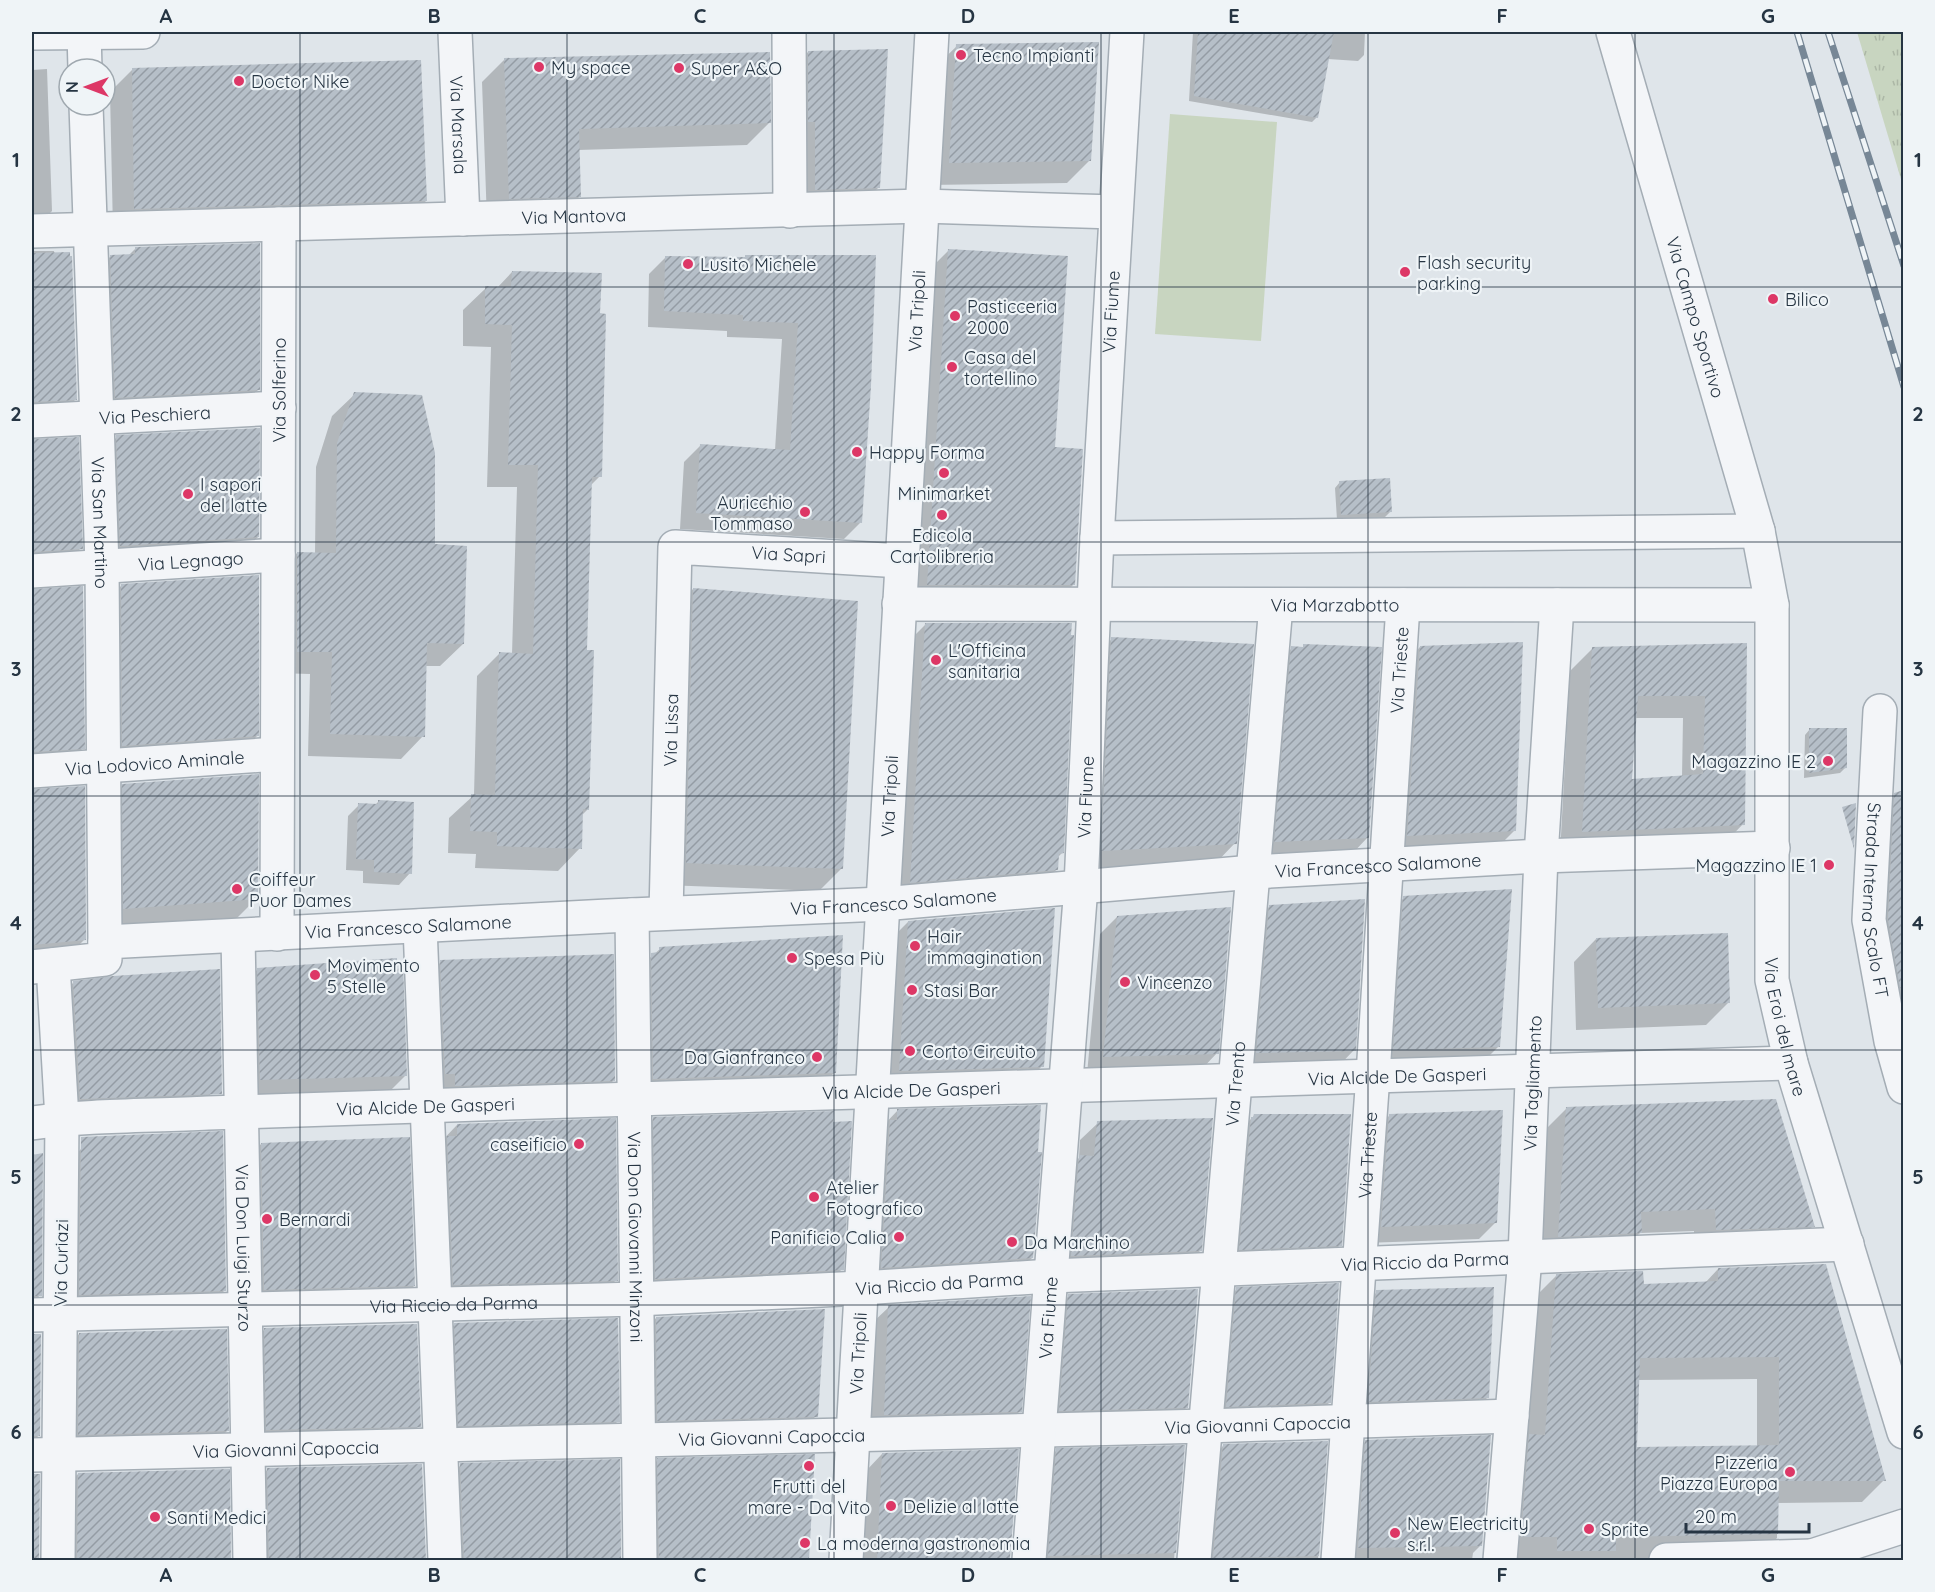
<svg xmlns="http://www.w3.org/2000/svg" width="1935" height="1592" font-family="Quicksand,sans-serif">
	<defs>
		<pattern id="grass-tufts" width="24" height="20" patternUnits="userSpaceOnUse" patternTransform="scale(1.5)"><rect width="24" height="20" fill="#c8d5c0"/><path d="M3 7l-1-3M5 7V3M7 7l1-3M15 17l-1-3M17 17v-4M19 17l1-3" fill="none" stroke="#acb7a6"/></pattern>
		<pattern id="building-hatch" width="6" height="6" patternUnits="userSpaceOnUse" patternTransform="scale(1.5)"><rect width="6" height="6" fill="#b6bfc8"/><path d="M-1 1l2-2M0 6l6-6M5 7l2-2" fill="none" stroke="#949ca4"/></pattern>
	</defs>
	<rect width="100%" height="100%" fill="#dfe5ea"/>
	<path fill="url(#grass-tufts)" d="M1857 32H1903V186Z"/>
	<path fill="#c8d5c0" d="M1170 114 1277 122 1261 341 1155 334Z"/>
	<path fill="#0003" fill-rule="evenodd" d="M1193 32H1365L1364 55 1358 61 1328 59 1317 117 1312 122 1189 101Z
		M957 46 1090 160 1067 183 927 185 934 68Z
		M808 52 878 188 856 210 793 212 786 75Z
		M505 59 769 123 747 145 578 150 580 196 557 219 487 221 482 82Z
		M47 69 52 211 32 231V70Z
		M132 70 426 201 403 223 113 231 110 92Z
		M136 248 258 390 241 407 98 414 93 274 111 256H128Z
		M949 250 1054 448 1073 585 1051 607H905L926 273Z
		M32 251H54L76 399 56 419 32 421Z
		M666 257 744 259 869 386 860 523 844 539 680 529 684 462 700 446 775 450 782 339 727 337V331L648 327 649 274Z
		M512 272 599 314 600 476 590 486 586 651 588 809 582 815 580 848 558 871 475 868 476 854 448 853 449 818 474 795 477 676 499 654H512L517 487H487L491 347 463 346V310L486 288H497Z
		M355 394 433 545 463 644 440 666H425L423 736 401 759 308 756 310 674 275 673V576L297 553 315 554 316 467 332 416Z
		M117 437 258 537 241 554 103 563 100 454Z
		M32 441 81 548 61 568 32 570Z
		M1340 482 1390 512 1385 517 1337 520 1335 488Z
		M122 585 257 736 240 753 106 762 104 603Z
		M693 589 841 869 819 891 664 885 671 612Z
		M32 591 83 748 63 768 32 770Z
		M926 624 1062 853 1058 857 1057 869 1034 892 888 904 903 647Z
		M1112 639 1235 843 1213 866 1080 873 1089 661Z
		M1746 645 1743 824 1721 847 1560 854 1570 671 1593 648ZM1635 718H1683L1682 777 1630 780Z
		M1304 646 1368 837 1351 855 1258 859 1275 665 1292 648H1302Z
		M1420 647 1514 831 1497 848 1391 853 1403 665Z
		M1810 729 1845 768 1840 773 1804 778 1805 735Z
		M123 785 257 898 234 921 102 931 101 807Z
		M32 791H33L85 939 65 959 32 963Z
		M1904 792V1011L1891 1015 1876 932 1882 807 1895 794Z
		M378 802 410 873 399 885 363 883V871L346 870 348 816 359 805H375Z
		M1404 898 1499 1046 1476 1069 1372 1072 1381 920Z
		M1270 906 1354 1050 1332 1073 1235 1075 1247 929Z
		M1117 917 1217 1053 1200 1071 1087 1074 1100 934Z
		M908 922 1042 1066 1025 1084 883 1088 891 939Z
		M1596 939 1729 1002 1706 1025 1576 1030 1574 962Z
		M660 949 834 1073 817 1090 636 1096 635 971Z
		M441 962 614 1080 597 1097 439 1103 424 979Z
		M258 969 406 1075 383 1098 238 1102 236 992Z
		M73 983 221 1084 198 1106 57 1113 51 1005Z
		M1567 1108 1813 1226 1791 1248 1694 1252V1231L1640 1233 1618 1255 1536 1259 1544 1131Z
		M898 1110 1032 1258 1015 1275 865 1284 881 1128Z
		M1390 1115 1496 1222 1479 1239 1364 1243 1372 1133Z
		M1254 1116 1340 1245 1323 1262 1223 1266 1234 1136Z
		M654 1118 842 1269 820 1292 633 1301 631 1141Z
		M1098 1123 1200 1251 1183 1268 1055 1273 1062 1174 1079 1158 1080 1140Z
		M457 1125 616 1280 594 1303 431 1307 435 1148Z
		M261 1144 414 1286 397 1303 247 1307 244 1162Z
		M81 1149 225 1290 207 1308 63 1312 64 1167Z
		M41 1155 40 1295 32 1304V1157Z
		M1718 1269 1884 1480 1862 1502 1777 1503V1538L1754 1560H1499L1534 1298 1556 1276 1642 1286 1705 1283ZM1757 1379V1446L1635 1448 1638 1380Z
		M1237 1289 1329 1403 1312 1420 1210 1423 1220 1306Z
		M1377 1292 1488 1397 1470 1415 1352 1418 1360 1309Z
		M1069 1296 1187 1407 1171 1423 1045 1426 1053 1311Z
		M889 1307 1020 1411 1003 1428 868 1432 871 1324Z
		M656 1318 816 1416 799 1433 640 1437 639 1336Z
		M455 1324 618 1421 601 1438 442 1442 438 1341Z
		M265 1329 419 1426 402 1443 250 1447 248 1346Z
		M32 1334 40 1335 39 1435 32 1443Z
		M79 1334 227 1431 210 1448 61 1452 62 1351Z
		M1366 1441 1481 1545 1473 1553 1472 1560H1341L1349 1458Z
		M1326 1442 1318 1560H1198L1206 1463 1223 1446Z
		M1183 1447 1174 1560H1032L1040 1467 1057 1450Z
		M1017 1451 1009 1560H861L865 1472 882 1454Z
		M814 1456 807 1560H642L641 1477 658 1460Z
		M619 1461 621 1560H432L429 1496 461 1465Z
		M421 1466 425 1560H249L248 1489 268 1469Z
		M228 1470 230 1560H58V1494L78 1474Z
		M32 1474 39 1475 38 1560H32Z"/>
	<path fill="url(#building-hatch)" fill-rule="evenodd" d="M1198 32H1334L1318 118 1194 96Z
		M1099 42 1091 161 949 163 956 44Z
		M888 49 880 188 815 190V122H808V51Z
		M770 52 771 123 579 129 581 197 509 199 504 58Z
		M421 60 427 201 134 209 132 68Z
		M260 243V390L115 398 110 255 135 254V247Z
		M948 249 1068 256 1055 447 1083 449 1075 585H927Z
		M70 252V256H72L77 400 32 402V253Z
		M745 255H876L871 386 862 523 696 513 700 444 790 450 798 323 743 321V315L664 311 665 256 745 257Z
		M512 271 602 273 600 313 606 314 602 477H592L587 650H594L589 810 583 809 582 849 497 846V832L470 831 471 794 495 795 499 652 533 654 538 465H508L512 325 485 324V286L511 287Z
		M354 392 422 395 435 453V544L467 546 464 644 427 643 425 737 330 734 332 652H297V552L336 553 337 443Z
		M260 428 259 537 120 546 116 435Z
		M79 437 83 549 32 552V439Z
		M1390 478 1392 512 1341 515 1339 481Z
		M259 575V736L122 746 121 584Z
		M83 586 85 749 32 752V589Z
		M693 588 858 601 843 869 686 863Z
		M925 623H1072L1071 635H1074L1064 853 1059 854 1058 870 910 883Z
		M1111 637 1254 644 1237 844 1101 851Z
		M1523 642 1516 831 1407 836 1420 646Z
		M1747 643 1745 825 1582 832 1592 647ZM1638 696H1705L1703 774 1632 779Z
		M1303 644 1382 647 1369 838 1274 842 1291 646 1303 647Z
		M1809 728H1847V768L1809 773Z
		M259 774 258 899 123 909 122 784Z
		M85 786 86 940 32 945V789Z
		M1904 790V987L1900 988 1888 919 1894 793Z
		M378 800 414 802 412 874 374 872V860L356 859 358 803 378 804Z
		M1856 803 1854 849 1842 807Z
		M1512 889 1500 1047 1393 1050 1403 896Z
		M1365 899 1356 1051 1256 1053 1269 905Z
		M1231 907 1219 1054 1103 1057 1117 916Z
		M1055 908 1044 1067 899 1071 908 921Z
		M1728 933 1730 1003 1598 1008 1596 938Z
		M843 935 836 1073 653 1079 651 953 659 952V947Z
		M614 954 615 1081 455 1086V1074H445L440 960Z
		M397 958V962H403L407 1076 260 1080 257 968Z
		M220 969 222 1094 80 1099 73 981 113 976Z
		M1776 1099 1815 1227 1716 1230 1715 1209 1641 1212 1642 1233 1558 1237 1566 1107Z
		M1041 1105 1038 1152H1042L1033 1258 881 1268 890 1120H897V1109Z
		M1503 1110 1497 1223 1381 1227 1389 1114Z
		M834 1111 833 1122 852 1121 844 1270 655 1279 653 1117Z
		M1254 1114H1351L1342 1246 1239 1250 1251 1117H1253Z
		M616 1118 618 1281 453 1285 447 1136H457V1124Z
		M1213 1118 1202 1251 1071 1256 1079 1155 1094 1156 1097 1121Z
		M223 1131 226 1291 79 1295 81 1137Z
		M410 1137 415 1286 264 1290 261 1143Z
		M43 1153 42 1296H32V1155Z
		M1826 1264 1886 1481H1779L1778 1534 1616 1537V1551H1557V1537H1521L1529 1434 1545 1435 1556 1274 1643 1271 1644 1284 1718 1281V1268ZM1779 1357V1445L1637 1447 1640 1358Z
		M1339 1283 1331 1403 1226 1407 1236 1287Z
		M1494 1287 1489 1398 1368 1402 1376 1290Z
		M1198 1289 1188 1408 1059 1411 1068 1294Z
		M1031 1296 1022 1412 884 1415 888 1305Z
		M825 1309 818 1417 657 1421 656 1317Z
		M618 1318 620 1422 458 1426 454 1323Z
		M417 1324 421 1427 266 1430 264 1328Z
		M227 1329 229 1431 78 1435 79 1333Z
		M32 1334H41L40 1436H32Z
		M1491 1435 1482 1546 1358 1548 1365 1440Z
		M1328 1441 1319 1556 1213 1558 1223 1444Z
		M1185 1445 1176 1553 1048 1556 1056 1448Z
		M1019 1449 1010 1558 877 1560 882 1453Z
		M815 1454 809 1560H659L657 1458Z
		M620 1459 621 1560H464L460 1463Z
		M422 1464 426 1560H269L267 1468Z
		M230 1469 231 1560H77L78 1473Z
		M32 1474H40L39 1560H32Z"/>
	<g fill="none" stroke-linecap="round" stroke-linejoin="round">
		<defs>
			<g id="minor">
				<path d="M84 32 85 69"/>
				<path id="s1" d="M455 32 463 219"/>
				<path d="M789 32 790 211"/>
				<path id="s2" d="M1613 32 1758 531 1772 605V980L1791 1063 1904 1432"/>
				<path d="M32 33 143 32"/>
				<path id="s3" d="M86 105 102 566 105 942"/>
				<path id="s4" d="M32 231 922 206 1115 212"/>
				<path id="s5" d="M32 421 279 408"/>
				<path d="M1097 538 1758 531"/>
				<path id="s6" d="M32 571 278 555"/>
				<path id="s7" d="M899 604 1772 605"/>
				<path id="s8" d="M1880 711 1869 920 1891 1041 1904 1087"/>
				<path id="s9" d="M32 771 277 754"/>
				<path id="s10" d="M666 913 675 547 901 561"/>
				<path id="s11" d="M632 915 640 1560"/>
				<path d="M420 926 445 1560"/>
				<path id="s12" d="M277 934 279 224"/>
				<path id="s13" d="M238 936 250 1560"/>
				<path d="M53 965 62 1119 58 1560"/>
				<path id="s14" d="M32 967 105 959V942L608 916 882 904 1253 872 1541 856 1773 848"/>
				<path id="s15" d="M32 1123C90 1115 149 1116 208 1113 329 1108 450 1106 571 1101 977 1086 1384 1078 1791 1063"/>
				<path id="s16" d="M32 1315 637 1299 861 1288 1051 1276 1847 1244"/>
				<path id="s17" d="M32 1455 1206 1426 1512 1416"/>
				<path id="s18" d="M846 1560 932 32"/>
				<path id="s19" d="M1029 1560 1081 886 1097 538 1127 32"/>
				<path id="s20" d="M1194 1560 1276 605"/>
				<path id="s21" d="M1338 1560 1373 1075 1403 605"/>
				<path id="s22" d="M1500 1560 1525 1257 1541 856 1557 605"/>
				<path d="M1666 1560 1812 1556"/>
				<path d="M1811 1560 1812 1556 1904 1526"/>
			</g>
		</defs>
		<use href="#minor" stroke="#a4adb5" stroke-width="36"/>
		<use href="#minor" stroke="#f3f5f8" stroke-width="33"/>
		<defs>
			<path id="rail" d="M1797 32 1904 387
				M1828 32 1904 266"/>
		</defs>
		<use href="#rail" stroke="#778796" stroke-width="7"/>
		<use href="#rail" stroke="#eff4f7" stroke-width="4.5" stroke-dasharray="14" stroke-linecap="butt"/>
	</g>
	<path fill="none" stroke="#263543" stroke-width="1.5" stroke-opacity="0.55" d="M300 32V1560M567 32V1560M834 32V1560M1101 32V1560M1368 32V1560M1635 32V1560M32 287H1904M32 542H1904M32 796H1904M32 1050H1904M32 1305H1904"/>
	<g fill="#dd3766" stroke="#eff4f7" stroke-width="2">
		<circle cx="961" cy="55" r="6"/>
		<circle cx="539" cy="67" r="6"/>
		<circle cx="679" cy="68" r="6"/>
		<circle cx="239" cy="81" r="6"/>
		<circle cx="688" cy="264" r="6"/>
		<circle cx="1405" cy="272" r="6"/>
		<circle cx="1773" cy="299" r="6"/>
		<circle cx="955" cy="316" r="6"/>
		<circle cx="952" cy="367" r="6"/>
		<circle cx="857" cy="452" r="6"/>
		<circle cx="944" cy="473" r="6"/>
		<circle cx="188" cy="494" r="6"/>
		<circle cx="805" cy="512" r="6"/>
		<circle cx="942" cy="515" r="6"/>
		<circle cx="936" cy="660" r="6"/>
		<circle cx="1828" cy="761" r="6"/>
		<circle cx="1829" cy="865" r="6"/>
		<circle cx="237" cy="889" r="6"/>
		<circle cx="915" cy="946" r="6"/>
		<circle cx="792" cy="958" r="6"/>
		<circle cx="315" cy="975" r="6"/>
		<circle cx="1125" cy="982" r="6"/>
		<circle cx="912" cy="990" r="6"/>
		<circle cx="910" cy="1051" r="6"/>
		<circle cx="817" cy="1057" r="6"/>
		<circle cx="579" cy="1144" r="6"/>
		<circle cx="814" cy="1197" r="6"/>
		<circle cx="267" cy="1219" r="6"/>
		<circle cx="899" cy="1237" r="6"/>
		<circle cx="1012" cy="1242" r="6"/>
		<circle cx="809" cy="1466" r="6"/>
		<circle cx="1790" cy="1472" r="6"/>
		<circle cx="891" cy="1506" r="6"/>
		<circle cx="155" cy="1517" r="6"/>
		<circle cx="1589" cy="1529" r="6"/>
		<circle cx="1395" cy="1533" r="6"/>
		<circle cx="805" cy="1543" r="6"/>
	</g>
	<g text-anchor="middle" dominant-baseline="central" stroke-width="4.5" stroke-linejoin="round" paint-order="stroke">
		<g font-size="18" fill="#263543" stroke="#eff4f7" text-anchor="start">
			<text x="973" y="55">Tecno Impianti</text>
			<text x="551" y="67">My space</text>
			<text x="691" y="68">Super A&amp;O</text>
			<text x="251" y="81">Doctor Nike</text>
			<text x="1417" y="262">Flash security<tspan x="1417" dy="21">parking</tspan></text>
			<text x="700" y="264">Lusito Michele</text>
			<text x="1785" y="299">Bilico</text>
			<text x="967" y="306">Pasticceria<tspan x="967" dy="21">2000</tspan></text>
			<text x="964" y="357">Casa del<tspan x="964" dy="21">tortellino</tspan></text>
			<text x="869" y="452">Happy Forma</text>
			<text x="200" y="484">I sapori<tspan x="200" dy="21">del latte</tspan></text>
			<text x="944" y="493" text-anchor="middle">Minimarket</text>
			<text x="793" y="502" text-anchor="end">Auricchio<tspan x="793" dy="21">Tommaso</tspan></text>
			<text x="942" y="535" text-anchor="middle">Edicola<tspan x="942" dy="21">Cartolibreria</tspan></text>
			<text x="948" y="650">L'Officina<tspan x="948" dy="21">sanitaria</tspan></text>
			<text x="1816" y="761" text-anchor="end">Magazzino IE 2</text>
			<text x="1817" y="865" text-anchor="end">Magazzino IE 1</text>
			<text x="249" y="879">Coiffeur<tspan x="249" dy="21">Puor Dames</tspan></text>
			<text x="927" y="936">Hair<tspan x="927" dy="21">immagination</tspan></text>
			<text x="804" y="958">Spesa Più</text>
			<text x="327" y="965">Movimento<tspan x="327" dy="21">5 Stelle</tspan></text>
			<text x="1137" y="982">Vincenzo</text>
			<text x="924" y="990">Stasi Bar</text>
			<text x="922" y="1051">Corto Circuito</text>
			<text x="805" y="1057" text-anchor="end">Da Gianfranco</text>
			<text x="567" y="1144" text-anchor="end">caseificio</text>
			<text x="826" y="1187">Atelier<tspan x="826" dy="21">Fotografico</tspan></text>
			<text x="279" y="1219">Bernardi</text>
			<text x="887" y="1237" text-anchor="end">Panificio Calia</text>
			<text x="1024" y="1242">Da Marchino</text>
			<text x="1778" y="1462" text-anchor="end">Pizzeria<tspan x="1778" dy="21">Piazza Europa</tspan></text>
			<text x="809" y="1486" text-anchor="middle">Frutti del<tspan x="809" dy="21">mare - Da Vito</tspan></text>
			<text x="903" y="1506">Delizie al latte</text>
			<text x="167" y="1517">Santi Medici</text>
			<text x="1407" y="1523">New Electricity<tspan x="1407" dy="21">s.r.l.</tspan></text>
			<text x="1601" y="1529">Sprite</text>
			<text x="817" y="1543">La moderna gastronomia</text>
		</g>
		<g font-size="18" fill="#263543" stroke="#eff4f7">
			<text stroke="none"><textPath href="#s1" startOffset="93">Via Marsala</textPath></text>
			<text stroke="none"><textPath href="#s4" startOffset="542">Via Mantova</textPath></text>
			<text stroke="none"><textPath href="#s18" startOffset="1251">Via Tripoli</textPath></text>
			<text stroke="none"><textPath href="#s19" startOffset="1251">Via Fiume</textPath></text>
			<text stroke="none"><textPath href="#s2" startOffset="297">Via Campo Sportivo</textPath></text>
			<text stroke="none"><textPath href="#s12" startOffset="544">Via Solferino</textPath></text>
			<text stroke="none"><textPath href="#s5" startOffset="123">Via Peschiera</textPath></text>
			<text stroke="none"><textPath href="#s3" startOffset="418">Via San Martino</textPath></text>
			<text stroke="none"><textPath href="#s10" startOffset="480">Via Sapri</textPath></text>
			<text stroke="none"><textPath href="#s6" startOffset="159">Via Legnago</textPath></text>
			<text stroke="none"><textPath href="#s7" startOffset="436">Via Marzabotto</textPath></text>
			<text stroke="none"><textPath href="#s21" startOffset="892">Via Trieste</textPath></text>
			<text stroke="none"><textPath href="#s10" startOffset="183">Via Lissa</textPath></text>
			<text stroke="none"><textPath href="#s9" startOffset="123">Via Lodovico Aminale</textPath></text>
			<text stroke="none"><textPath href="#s18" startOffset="765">Via Tripoli</textPath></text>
			<text stroke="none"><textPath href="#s19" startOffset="765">Via Fiume</textPath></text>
			<text stroke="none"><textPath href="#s14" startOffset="1366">Via Francesco Salamone</textPath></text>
			<text stroke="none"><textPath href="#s14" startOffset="880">Via Francesco Salamone</textPath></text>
			<text stroke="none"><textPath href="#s8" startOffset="190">Strada Interna Scalo FT</textPath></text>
			<text stroke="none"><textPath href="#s14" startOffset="394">Via Francesco Salamone</textPath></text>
			<text stroke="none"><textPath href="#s2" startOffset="1018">Via Eroi del mare</textPath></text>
			<text stroke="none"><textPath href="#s15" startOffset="1366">Via Alcide De Gasperi</textPath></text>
			<text stroke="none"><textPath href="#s20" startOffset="478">Via Trento</textPath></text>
			<text stroke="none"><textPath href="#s22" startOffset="478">Via Tagliamento</textPath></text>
			<text stroke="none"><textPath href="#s15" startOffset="880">Via Alcide De Gasperi</textPath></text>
			<text stroke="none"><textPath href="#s15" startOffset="394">Via Alcide De Gasperi</textPath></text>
			<text stroke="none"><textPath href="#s21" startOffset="406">Via Trieste</textPath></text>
			<text stroke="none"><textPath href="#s11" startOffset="322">Via Don Giovanni Minzoni</textPath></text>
			<text stroke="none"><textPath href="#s13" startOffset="312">Via Don Luigi Sturzo</textPath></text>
			<text stroke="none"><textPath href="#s16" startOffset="1394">Via Riccio da Parma</textPath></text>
			<text transform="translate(61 1263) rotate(-89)">Via Curiazi</text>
			<text stroke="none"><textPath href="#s16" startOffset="908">Via Riccio da Parma</textPath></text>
			<text stroke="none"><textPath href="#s16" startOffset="422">Via Riccio da Parma</textPath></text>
			<text stroke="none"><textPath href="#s19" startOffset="243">Via Fiume</textPath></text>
			<text stroke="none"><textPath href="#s18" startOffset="207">Via Tripoli</textPath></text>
			<text stroke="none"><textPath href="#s17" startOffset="1226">Via Giovanni Capoccia</textPath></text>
			<text stroke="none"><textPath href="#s17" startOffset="740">Via Giovanni Capoccia</textPath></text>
			<text stroke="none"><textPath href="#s17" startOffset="254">Via Giovanni Capoccia</textPath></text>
		</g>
	</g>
	<rect width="1935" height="1592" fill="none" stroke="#eff4f7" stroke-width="66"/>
	<g transform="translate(87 87) rotate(270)"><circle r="28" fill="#eff4f7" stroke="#9fa8af" stroke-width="1.5"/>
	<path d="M0-4.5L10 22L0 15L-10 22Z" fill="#dd3766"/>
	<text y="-9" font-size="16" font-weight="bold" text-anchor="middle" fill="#263543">N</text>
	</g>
	<path d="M1686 1523v9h123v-9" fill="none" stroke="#263543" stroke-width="3"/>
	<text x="1695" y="1523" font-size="18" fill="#263543" stroke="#eff4f7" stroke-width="4.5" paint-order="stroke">20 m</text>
	<rect x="33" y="33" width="1869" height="1526" fill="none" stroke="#263543" stroke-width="2"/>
	<g font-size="20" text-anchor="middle" font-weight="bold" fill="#263543">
		<text x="166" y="23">A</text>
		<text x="434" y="23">B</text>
		<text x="700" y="23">C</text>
		<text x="968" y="23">D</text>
		<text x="1234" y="23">E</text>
		<text x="1502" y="23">F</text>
		<text x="1768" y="23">G</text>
		<text x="16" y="167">1</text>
		<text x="1918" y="167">1</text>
		<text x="16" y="421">2</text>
		<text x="1918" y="421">2</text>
		<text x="16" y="676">3</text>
		<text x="1918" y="676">3</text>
		<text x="16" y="930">4</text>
		<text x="1918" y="930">4</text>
		<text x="16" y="1184">5</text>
		<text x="1918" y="1184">5</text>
		<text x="16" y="1439">6</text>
		<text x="1918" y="1439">6</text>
		<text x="166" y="1582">A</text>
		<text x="434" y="1582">B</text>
		<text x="700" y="1582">C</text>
		<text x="968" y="1582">D</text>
		<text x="1234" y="1582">E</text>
		<text x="1502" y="1582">F</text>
		<text x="1768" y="1582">G</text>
	</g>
</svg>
